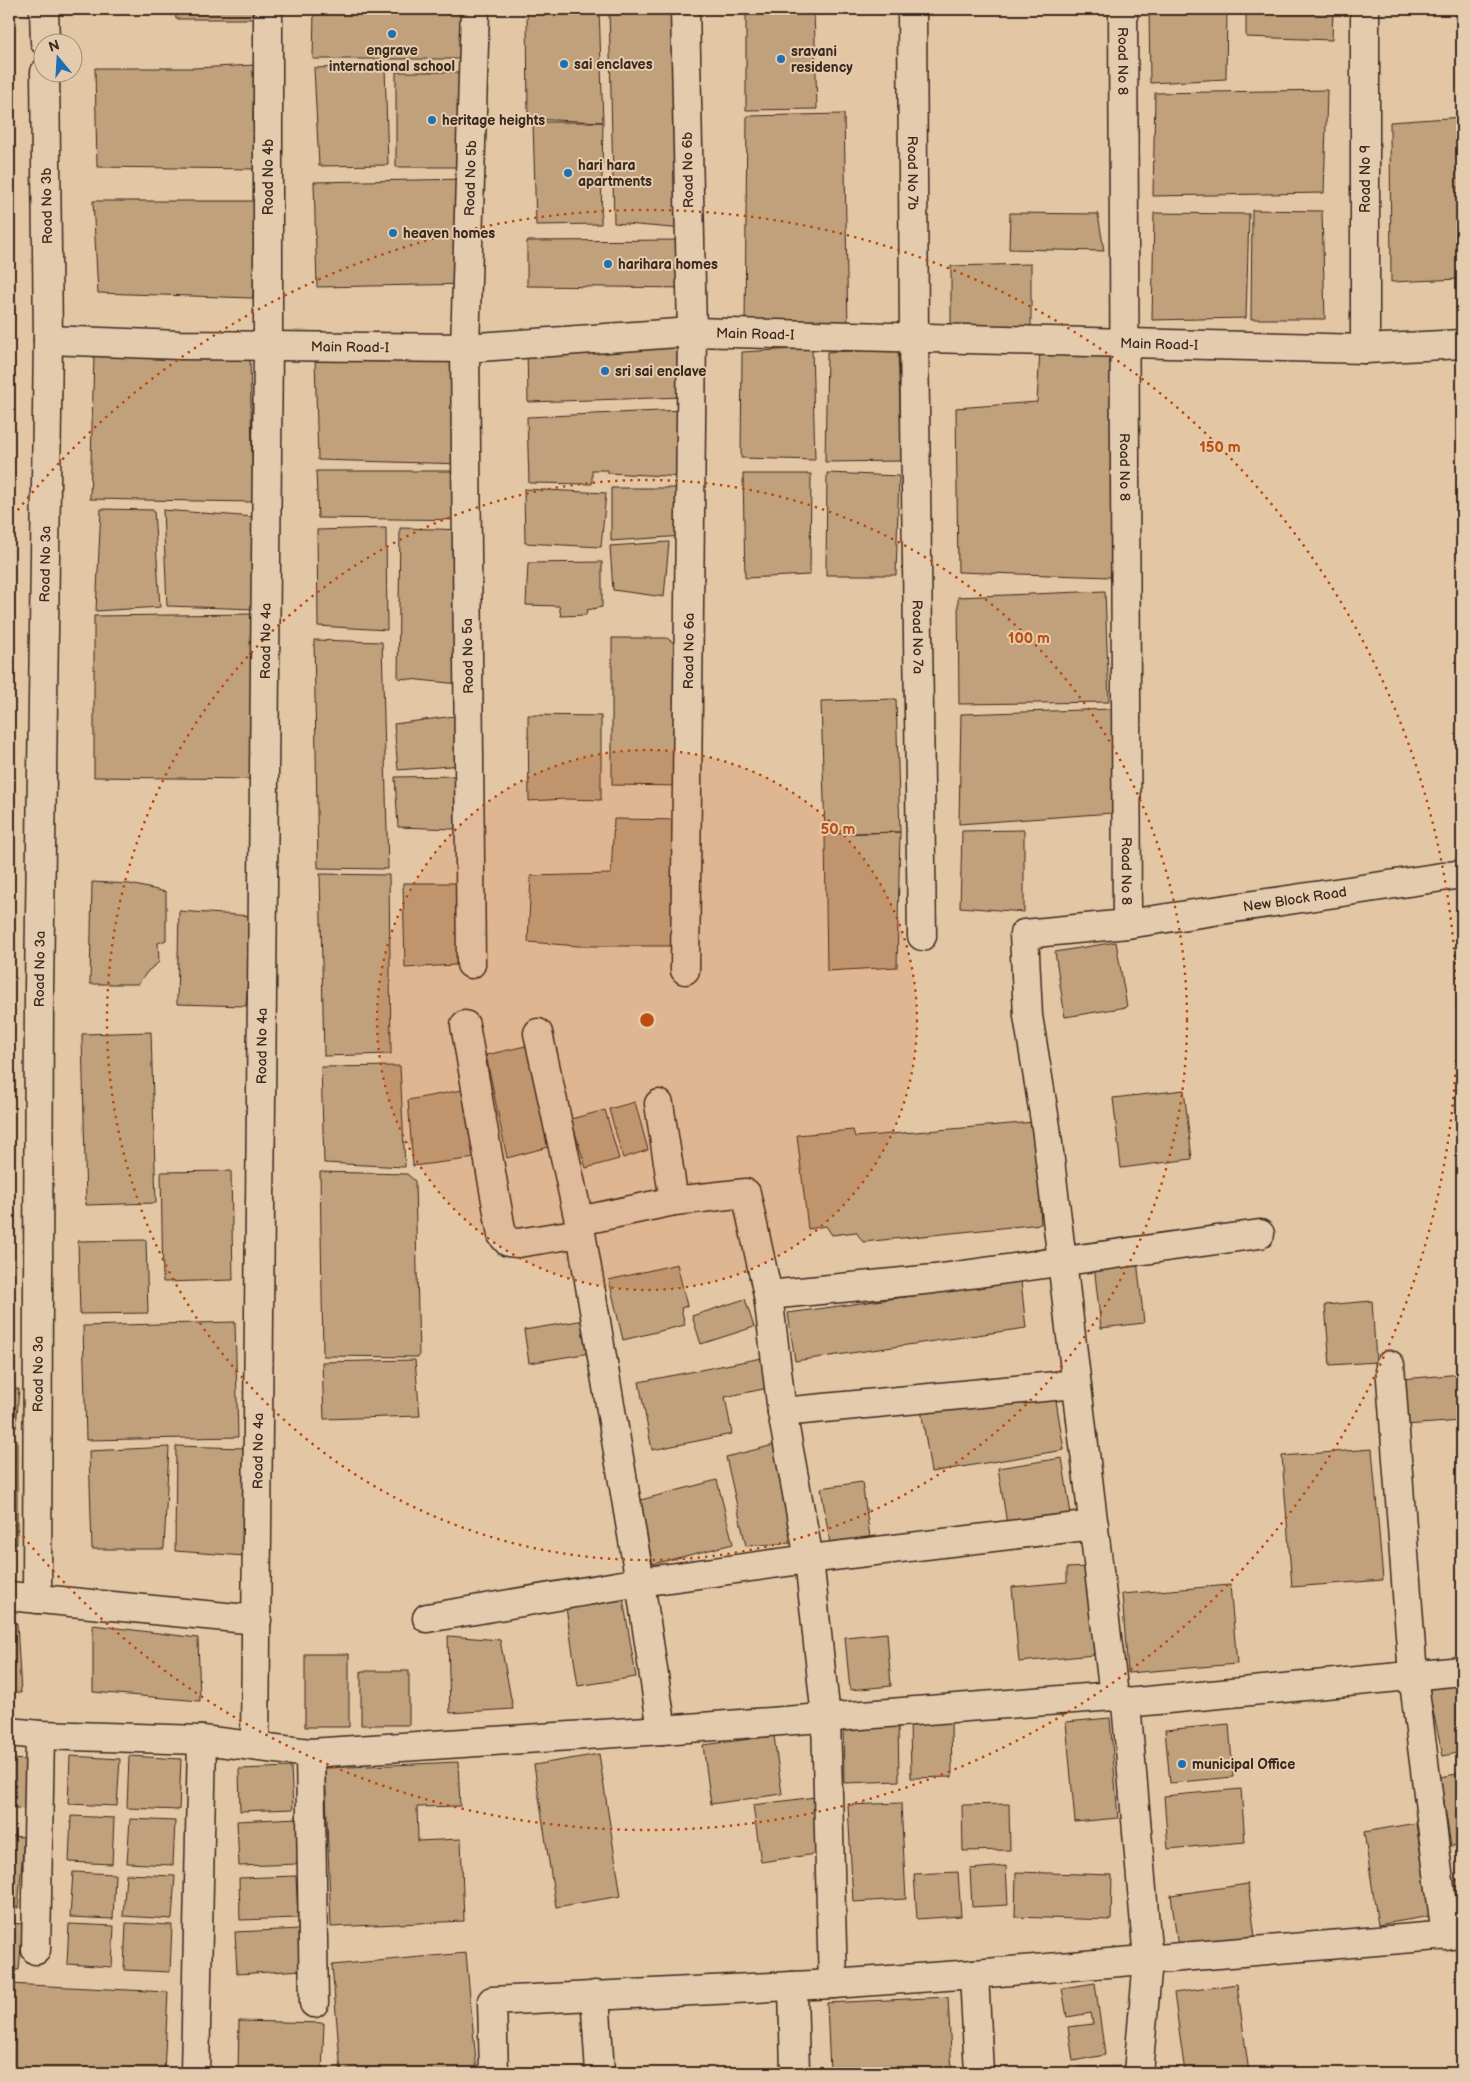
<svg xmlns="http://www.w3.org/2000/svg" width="1471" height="2082" font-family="'Balsamiq Sans',sans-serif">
	<rect width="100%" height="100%" fill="#e3c6a4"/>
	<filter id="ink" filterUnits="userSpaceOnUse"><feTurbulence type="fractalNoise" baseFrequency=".02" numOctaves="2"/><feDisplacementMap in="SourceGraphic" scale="10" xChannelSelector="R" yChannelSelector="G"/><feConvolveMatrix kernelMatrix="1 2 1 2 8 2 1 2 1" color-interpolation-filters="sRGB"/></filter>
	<g filter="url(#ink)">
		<path fill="#c1a07b" stroke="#3b2a1e" d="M175 9H253V19H176Z
			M314 9H471L470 59H313Z
			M527 9H599L603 122 528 119Z
			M609 9H688L684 229 614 223Z
			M746 9H814L817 109 746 110Z
			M1149 9H1227L1226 79 1150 83Z
			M1246 9H1333L1332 40 1246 37Z
			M255 65 253 116 255 169 97 167 95 68H194Z
			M385 66 388 165 319 166 314 68Z
			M396 72H470L465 167H396Z
			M1327 90 1324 193 1153 196 1155 93Z
			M844 114 848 330 745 324 747 116Z
			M1462 117 1460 279 1391 282 1390 122Z
			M533 122H603L601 224 536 225Z
			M468 179 473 284 317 287 314 182Z
			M93 201H256L253 298 98 293Z
			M1252 210 1322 211 1325 319H1251Z
			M1010 213 1098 214 1104 251 1009 249Z
			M1154 213 1249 214 1246 318 1152 320Z
			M687 240 689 288 527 286V241Z
			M1031 264V332L951 330V266Z
			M527 345H682L685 397 528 402Z
			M812 348 815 460 741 458 742 352Z
			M898 349 902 461 825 462 827 352Z
			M1040 350 1114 352 1111 577 958 572 956 408 1037 402Z
			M94 355H250L253 502 90 499Z
			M463 356 464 464 318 460 315 359Z
			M683 410 686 477 608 473V470H592V484L529 483 527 417Z
			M316 471H471L473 520 318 518Z
			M827 473 899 476 896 575H826Z
			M743 474H811L810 575 745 578Z
			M611 488H685L683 536 611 541Z
			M524 489 606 493 601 547 525 543Z
			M101 509 154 510 160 607 96 611Z
			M163 510 255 517 256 609 167 606Z
			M386 528 387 630 318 626 317 530Z
			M400 528 467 530 470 685 398 678Z
			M669 542 664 597 613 590 610 546Z
			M602 562V607L587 610 586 615 561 616 559 606 526 605 528 563Z
			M1105 591 1109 702 959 704 958 597Z
			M251 614 250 779 94 777V616Z
			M612 638H667L686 652 685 786 612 785Z
			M314 640 382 642 388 869 318 868Z
			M896 699 900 832 825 834 821 701Z
			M1113 709 1112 813 959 824 961 714Z
			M462 715 463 765 398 770 394 724Z
			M528 715 601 716V800L566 799 529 801Z
			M455 776V829L398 827 395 777Z
			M614 819 684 820 688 946H578L528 942 531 876 611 874Z
			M1024 830V912L960 907 962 831Z
			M900 832 897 967 827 971 825 834Z
			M320 874 389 875 391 1054 324 1056Z
			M92 882 130 884 166 892V940L158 943 159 962 148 971 138 984H90Z
			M403 883H470L471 964 405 968Z
			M179 911 252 916 246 1006 177 1004Z
			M1116 942 1127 1007 1065 1017 1055 952Z
			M151 1032 156 1203 86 1205 82 1034Z
			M530 1045 548 1147 507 1158 486 1055Z
			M400 1066 405 1167 324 1163 321 1067Z
			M468 1089 476 1158 413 1166 408 1100Z
			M1184 1090 1192 1159 1121 1168 1113 1098Z
			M635 1102 648 1150 623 1158 609 1109Z
			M605 1110 619 1159 586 1168 571 1119Z
			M1035 1122 1041 1224 863 1242 856 1232 832 1235 826 1226 808 1229 797 1135 853 1130 855 1137Z
			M231 1171 233 1280 163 1282 161 1172Z
			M320 1172 407 1174 415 1181 419 1357 323 1356Z
			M146 1240 148 1313 80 1314 78 1241Z
			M9 1259H13L15 1374H9Z
			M1137 1260 1144 1323 1101 1328 1094 1265Z
			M677 1264 687 1306 681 1308 685 1325 623 1340 609 1280Z
			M1021 1281 1026 1328 795 1361 788 1313Z
			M745 1299 754 1327 701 1344 692 1316Z
			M1372 1301 1376 1362 1330 1365 1325 1305Z
			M591 1319 596 1352 529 1363 524 1330Z
			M235 1322 238 1437 86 1440 83 1326Z
			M772 1356 778 1386 725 1397 732 1434 652 1450 639 1382Z
			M415 1360 420 1416 324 1419 322 1362Z
			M1462 1374V1421L1405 1425 1402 1379Z
			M1054 1388 1064 1450 931 1472 921 1409Z
			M9 1389H19L16 1428H9Z
			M9 1439H17V1544H9Z
			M778 1444 792 1543 746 1546 726 1457Z
			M176 1446 245 1448V1556L175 1551Z
			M169 1447 164 1549H92L89 1451Z
			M1372 1449 1383 1580 1292 1587 1282 1456Z
			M1062 1458 1071 1514 1007 1524 998 1468Z
			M717 1480 733 1544 653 1564 637 1501Z
			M862 1482 870 1537 830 1543 821 1488Z
			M1087 1567 1094 1655 1019 1662 1012 1587 1067 1582V1568Z
			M1230 1585 1237 1664 1128 1673 1122 1594Z
			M622 1592 636 1677 578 1686 565 1601Z
			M9 1622 17 1623 21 1693 9 1691Z
			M93 1625 198 1638 200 1701 93 1692Z
			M887 1633 891 1686 850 1690 845 1637Z
			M448 1636 500 1640 513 1709 450 1713Z
			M305 1654H349V1727H305Z
			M361 1671H409V1725H361Z
			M1462 1680V1752L1443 1756 1428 1688Z
			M1110 1718 1118 1818 1075 1822 1066 1722Z
			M898 1721 899 1781 844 1783 843 1723Z
			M951 1721 952 1777 911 1778 910 1722Z
			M1229 1724 1233 1777 1170 1783 1165 1730Z
			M774 1736 782 1794 711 1804 703 1745Z
			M599 1754 621 1896 556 1907 534 1765Z
			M70 1756 120 1759 117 1806 68 1804Z
			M129 1756 181 1759 179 1810 127 1808Z
			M9 1759 29 1760 25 1809 9 1807Z
			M458 1762 460 1806 417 1807 418 1841 461 1839 464 1921 331 1927 325 1768Z
			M291 1767 293 1809 240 1811 239 1769Z
			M1462 1773V1845L1451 1846 1440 1777Z
			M1241 1789 1245 1842 1168 1849 1164 1796Z
			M815 1797 822 1853 761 1862 753 1805Z
			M901 1803 906 1899 853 1902 848 1805Z
			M1009 1804 1010 1850 963 1851 962 1805Z
			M71 1816 114 1818 112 1864 69 1862Z
			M297 1818 299 1864 239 1866 237 1821Z
			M130 1819 175 1821 173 1865 127 1863Z
			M1416 1823 1430 1916 1378 1925 1364 1832Z
			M9 1836 24 1837 18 1908 9 1907Z
			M1006 1866 1008 1905 972 1907 970 1869Z
			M73 1872 115 1874 113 1919 70 1917Z
			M958 1872 961 1916 917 1919 914 1874Z
			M1016 1872 1112 1875 1111 1920 1015 1917Z
			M126 1874 175 1876 172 1919 123 1916Z
			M296 1876 298 1918 240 1920 239 1878Z
			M1462 1879V1923L1452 1925 1446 1882Z
			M1248 1884 1256 1944 1179 1955 1171 1895Z
			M9 1923 23 1924 19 1970 9 1969Z
			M126 1923 172 1925 170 1972 124 1970Z
			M69 1924 114 1926 112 1967 67 1964Z
			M301 1929 303 1970 237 1974 235 1932Z
			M466 1953 477 2073H341L332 1965Z
			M1095 1983 1105 2055 1073 2061 1068 2027 1093 2024 1091 2013 1067 2017 1062 1988Z
			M9 1984 168 1992 164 2073H9Z
			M1237 1984 1249 2073H1185L1174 1993Z
			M948 1997 952 2073H830L827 2003Z
			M239 2021 324 2023 322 2073H238Z
			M1132 2066 1131 2073H1079L1078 2067Z"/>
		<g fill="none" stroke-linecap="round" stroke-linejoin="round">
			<defs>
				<g id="minor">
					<path d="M44 9 45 42"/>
					<path id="s1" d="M912 9 914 337 922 936"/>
					<path id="s2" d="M1123 9 1127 924"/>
					<path d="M1365 9V349"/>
					<path id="s3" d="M48 340 180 345 465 348 692 332 1365 349 1462 344"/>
					<path id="s4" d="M471 964 465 348 475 9"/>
					<path id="s5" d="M685 970 692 332 685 9"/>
					<path d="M465 1025 502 1235 508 1242 518 1243 581 1233"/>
					<path d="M538 1033 579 1221 640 1582 662 1730"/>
					<path d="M659 1104 674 1201"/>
					<path d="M579 1221 674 1201 746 1193 768 1295"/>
					<path d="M1390 1365 1413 1675 1446 1936"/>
					<path d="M782 1412 1076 1384"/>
					<path d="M9 1596 257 1620"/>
					<path id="s6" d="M37 1599 39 990 48 340 45 72"/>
					<path d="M427 1618 640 1582 809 1559 1094 1525"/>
					<path d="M1126 1703 1462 1671"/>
					<path d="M9 1732 40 1735 202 1740 310 1753 662 1730 1114 1696"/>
					<path id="s7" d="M255 1746 268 346V9"/>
					<path d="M310 1753 314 2003"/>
					<path d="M36 1950 40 1735"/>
					<path d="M974 1974 833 1984 826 1718 809 1559 782 1412 768 1295 934 1279 1260 1234"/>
					<path d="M793 1986 795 2073"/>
					<path d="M595 1995 600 2073"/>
					<path d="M195 2073 202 1740"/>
					<path d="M494 2073 492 2001 833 1984"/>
					<path d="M979 2073 974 1974 1462 1934"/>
					<path id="s8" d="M1138 2073 1148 1960 1126 1703 1114 1696 1046 1127 1028 1016 1024 934 1127 924 1462 874"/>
				</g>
			</defs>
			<use href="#minor" stroke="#3b2a1e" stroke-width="31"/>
			<use href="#minor" stroke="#e5cbad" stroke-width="28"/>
		</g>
	</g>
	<circle cx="647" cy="1020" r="270" fill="#bd4d10" fill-opacity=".12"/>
	<g fill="none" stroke="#bd4d10" stroke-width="2.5" stroke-dasharray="2.5 5">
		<circle cx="647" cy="1020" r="270"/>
		<circle cx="647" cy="1020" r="540"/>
		<path d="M13 516A810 810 0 1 1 13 1524"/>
	</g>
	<g fill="#1f6fb2" stroke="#e5cbad" stroke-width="2">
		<circle cx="392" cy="34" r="5"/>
		<circle cx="781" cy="59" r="5"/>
		<circle cx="564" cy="64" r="5"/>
		<circle cx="432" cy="120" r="5"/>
		<circle cx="568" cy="173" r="5"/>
		<circle cx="393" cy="233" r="5"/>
		<circle cx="608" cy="264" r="5"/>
		<circle cx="605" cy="371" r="5"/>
		<circle cx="1182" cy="1764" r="5"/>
	</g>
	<g text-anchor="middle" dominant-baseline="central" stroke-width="4" stroke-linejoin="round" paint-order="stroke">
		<g font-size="14" font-weight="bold" fill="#3b2a1e" stroke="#e5cbad" text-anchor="start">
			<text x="392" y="50" text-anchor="middle">engrave<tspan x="392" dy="16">international school</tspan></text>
			<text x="791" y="51">sravani<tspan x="791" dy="16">residency</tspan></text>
			<text x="574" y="64">sai enclaves</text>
			<text x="442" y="120">heritage heights</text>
			<text x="578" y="165">hari hara<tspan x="578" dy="16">apartments</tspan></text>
			<text x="403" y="233">heaven homes</text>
			<text x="618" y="264">harihara homes</text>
			<text x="615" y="371">sri sai enclave</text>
			<text x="1192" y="1764">municipal Office</text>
		</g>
		<g font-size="14" fill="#3b2a1e" stroke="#e5cbad">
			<text stroke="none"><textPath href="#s2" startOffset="52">Road No 8</textPath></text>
			<text transform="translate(688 170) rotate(-91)">Road No 6b</text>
			<text stroke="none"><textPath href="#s1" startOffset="164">Road No 7b</textPath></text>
			<text transform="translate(268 177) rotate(-90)">Road No 4b</text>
			<text stroke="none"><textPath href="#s4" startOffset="786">Road No 5b</textPath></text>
			<text transform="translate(1365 179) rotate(-90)">Road No 9</text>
			<text transform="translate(47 206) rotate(-91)">Road No 3b</text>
			<text stroke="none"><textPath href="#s3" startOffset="708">Main Road-I</textPath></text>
			<text stroke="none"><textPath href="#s3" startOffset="1112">Main Road-I</textPath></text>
			<text stroke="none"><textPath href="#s3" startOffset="302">Main Road-I</textPath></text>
			<text stroke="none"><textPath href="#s2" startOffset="458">Road No 8</textPath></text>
			<text stroke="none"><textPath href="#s6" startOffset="1035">Road No 3a</textPath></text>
			<text stroke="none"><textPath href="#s1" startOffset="628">Road No 7a</textPath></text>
			<text stroke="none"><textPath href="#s7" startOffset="1105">Road No 4a</textPath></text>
			<text stroke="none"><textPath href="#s5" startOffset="319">Road No 6a</textPath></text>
			<text transform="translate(468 656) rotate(-91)">Road No 5a</text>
			<text stroke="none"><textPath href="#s2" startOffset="862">Road No 8</textPath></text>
			<text stroke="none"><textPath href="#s8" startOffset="1426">New Block Road</textPath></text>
			<text stroke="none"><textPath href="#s6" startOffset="630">Road No 3a</textPath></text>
			<text stroke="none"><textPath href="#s7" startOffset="700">Road No 4a</textPath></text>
			<text stroke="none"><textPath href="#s6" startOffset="225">Road No 3a</textPath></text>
			<text stroke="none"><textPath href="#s7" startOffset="295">Road No 4a</textPath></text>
		</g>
	</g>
	<circle cx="647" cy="1020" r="8" fill="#bd4d10" stroke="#e5cbad" stroke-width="2.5"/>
	<g font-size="15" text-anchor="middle" font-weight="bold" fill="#bd4d10" stroke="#e5cbad" stroke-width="4" stroke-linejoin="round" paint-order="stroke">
		<text x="1220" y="452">150 m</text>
		<text x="1029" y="643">100 m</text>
		<text x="838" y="834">50 m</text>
	</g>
	<rect width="1471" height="2082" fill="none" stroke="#e5cbad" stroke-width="30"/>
	<rect x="15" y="15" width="1441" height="2052" fill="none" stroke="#3b2a1e" stroke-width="2" filter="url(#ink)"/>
	<g transform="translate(58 58) rotate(342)"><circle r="24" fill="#e5cbad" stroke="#a18b74"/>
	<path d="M0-4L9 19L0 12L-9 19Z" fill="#1f6fb2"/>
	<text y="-8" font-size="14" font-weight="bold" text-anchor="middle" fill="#3b2a1e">N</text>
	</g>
</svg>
